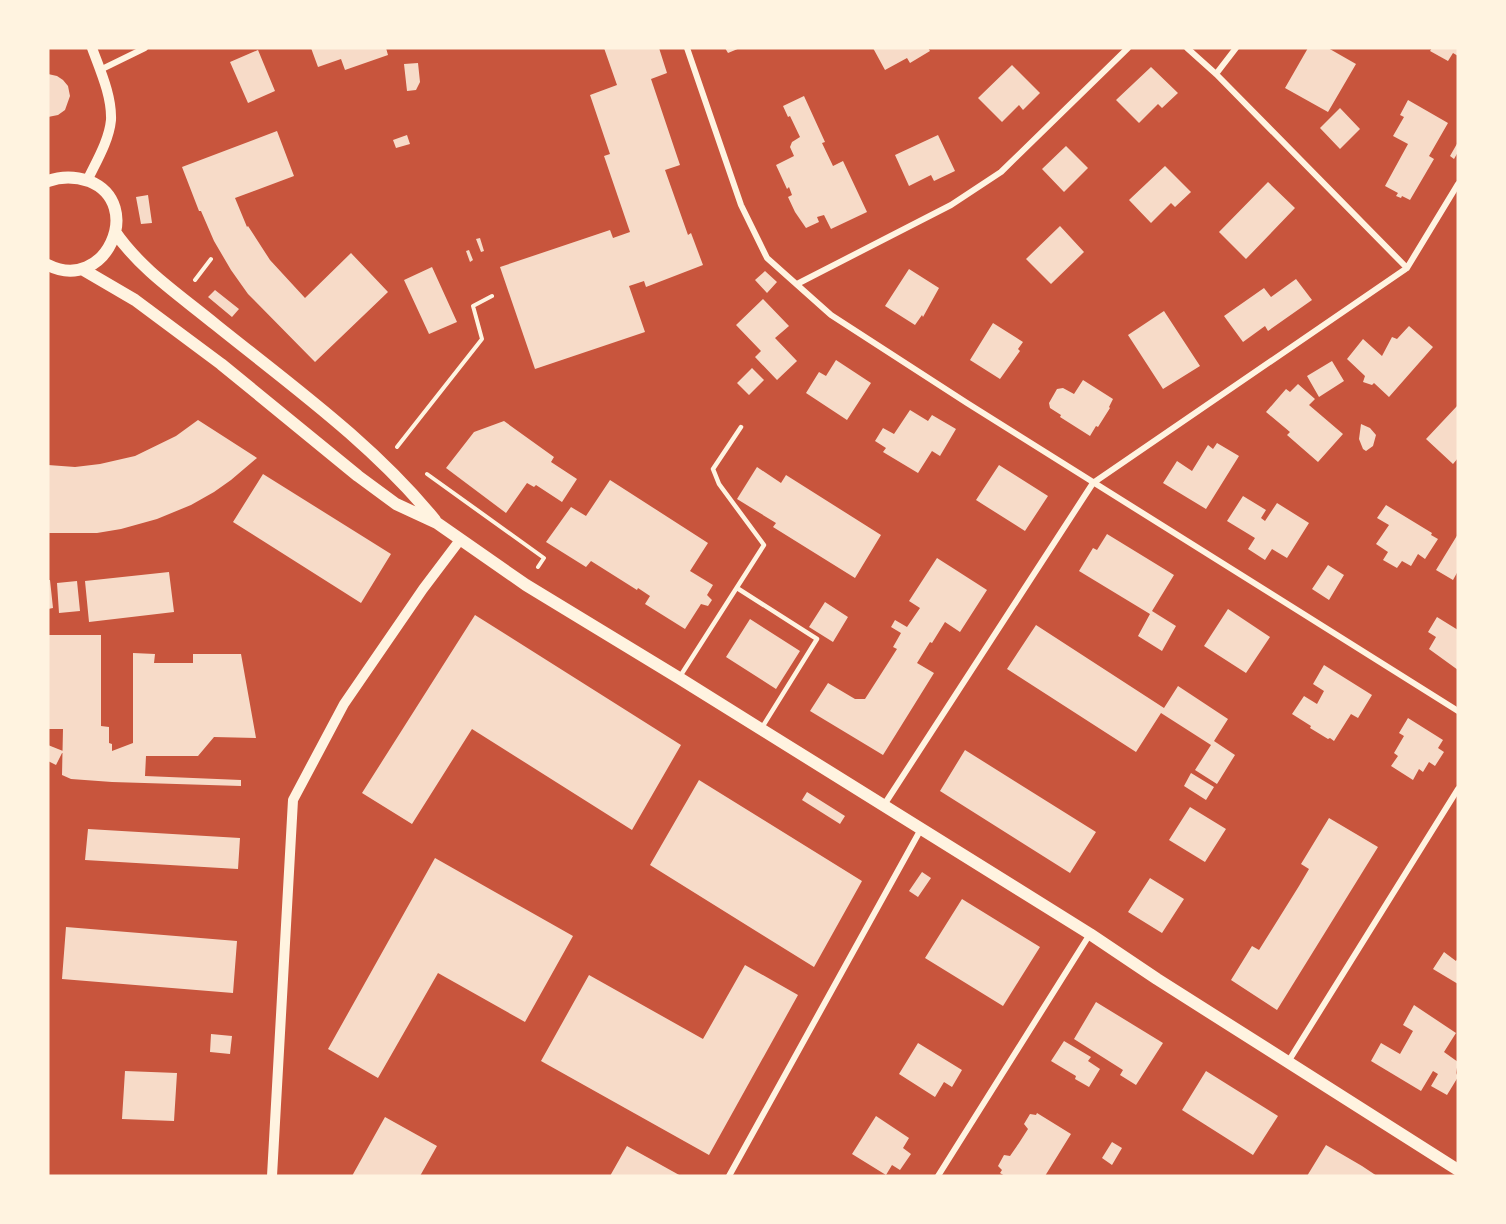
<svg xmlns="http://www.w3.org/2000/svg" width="1506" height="1224" font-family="'Golos Text',sans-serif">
	<rect width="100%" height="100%" fill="#c8553d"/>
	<path fill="#f7dbc8" d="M311 48H386L388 55 345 70 341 59 318 67Z
		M604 48H659L667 73 651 79 680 165 665 170 688 235 691 233 703 265 646 287 644 281 629 286 645 332 535 369 500 267 610 230 613 238 630 232 604 156 610 154 590 95 617 85Z
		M725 48H740L728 53Z
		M873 48H928L930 51 910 63 907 58 885 70Z
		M1308 48H1328L1356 64 1328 112 1285 88Z
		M1432 48H1458V56L1453 53 1448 61 1430 51Z
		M258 50 275 91 248 103 230 62Z
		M418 63 420 82 416 90 407 91 404 64Z
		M1012 65 1040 93 1023 110 1019 105 1002 122 978 98Z
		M1151 67 1178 93 1162 108 1158 104 1139 123 1116 100Z
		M48 74 57 76 63 80 68 86 70 96 65 110 58 115 48 117Z
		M804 96 825 142 822 143 833 166 843 161 867 212 831 229 824 215 817 217 819 222 806 228 795 212 788 197 792 195 789 187 787 189 776 165 794 156 790 147 792 142 800 137 790 116 788 117 783 106Z
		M1408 100 1448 123 1429 156 1434 159 1410 200 1402 196 1401 198 1396 196 1398 193 1385 186 1408 144 1393 136 1404 117 1400 115Z
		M1340 108 1360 129 1340 149 1320 128Z
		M277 131 294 176 235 198 247 227 248 226 270 260 305 298 351 253 388 292 315 362 248 294 231 270 214 241 201 211H199L182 167Z
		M407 135 410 144 396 148 393 140Z
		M938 135 955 171 934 181 931 175 909 186 895 155Z
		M1458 142V152L1454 159 1450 156Z
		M1066 146 1088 168 1064 192 1042 169Z
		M1165 166 1191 192 1175 207 1171 203 1151 223 1129 200Z
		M1268 182 1295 208 1246 259 1219 232Z
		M148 195 152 223 141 224 136 197Z
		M1060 226 1084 252 1051 284 1026 259Z
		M480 238 484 251 481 252 476 239Z
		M469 250 473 260 470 262 466 251Z
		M432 267 457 322 429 334 404 280Z
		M909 269 939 288 923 317 922 315 915 325 885 306Z
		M765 271 777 282 767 293 755 280Z
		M1296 279 1312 300 1268 331 1265 326 1243 342 1224 316 1264 288 1271 297Z
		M215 290 239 309 232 317 208 297Z
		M763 299 789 326 775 338 797 361 777 380 755 357 761 351 736 325Z
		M1164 311 1200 366 1163 389 1128 335Z
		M993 323 1023 342 1018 349 1020 351 1000 379 970 360Z
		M1409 326 1433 347 1389 397 1374 383 1372 385 1363 382 1365 376 1347 359 1363 339 1382 356 1392 337 1397 339Z
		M836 360 871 383 847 420 806 393 819 372 826 376Z
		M1332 361 1344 381 1319 397 1307 376Z
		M752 368 764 380 749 395 737 383Z
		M1083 380 1113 399 1109 407 1110 408 1098 427 1096 426 1090 436 1060 417 1061 415 1050 408 1049 403 1057 389 1063 388 1074 394Z
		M1298 384 1315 399 1309 405 1343 434 1318 462 1287 435 1290 432 1266 412 1286 389 1290 392Z
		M1458 405V458L1453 464 1426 439Z
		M910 410 928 421 932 415 956 429 940 456 932 451 918 473 883 452 886 448 875 441 883 428 894 434Z
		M198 420 257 458 231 480 214 492 191 505 157 519 121 529 97 533H48V465L75 467 100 464 135 456 176 436Z
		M504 421 554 457 551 462 577 479 562 502 536 485 534 487 527 483 506 513 446 468 474 432Z
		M1361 424 1370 428 1376 435 1373 446 1366 451 1363 449 1359 439Z
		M1217 443 1239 456 1206 509 1163 483 1177 461 1192 471 1208 445 1213 449Z
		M999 465 1048 496 1025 531 976 500Z
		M757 467 781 483 786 475 881 535 855 578 773 527 776 523 737 499Z
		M263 474 391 554 361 603 233 522Z
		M610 480 708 543 690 571 713 585 707 595 712 600 708 606 701 604 685 629 645 604 650 596 638 588 637 590 591 561 586 567 546 542 571 507 586 516Z
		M1243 496 1266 510 1261 518 1265 521 1277 503 1309 523 1287 558 1272 549 1265 560 1248 549 1255 538 1227 521Z
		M1386 505 1432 533 1431 535 1438 539 1425 559 1418 554 1411 566 1402 561 1397 568 1383 560 1388 552 1376 544 1389 525 1377 518Z
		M1107 534 1174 575 1152 611 1176 626 1162 651 1138 636 1150 614 1079 571 1093 548 1097 550Z
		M1458 534V571L1453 580 1436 570Z
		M937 558 987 590 960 632 945 622 932 643 930 642 917 663 934 673 883 755 810 711 828 683 855 699H865L897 649 893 647 901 633 891 627 895 620 907 627 920 608 909 601Z
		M1328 565 1344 575 1329 600 1312 589Z
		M169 572 174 612 89 622 85 581Z
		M48 580H50L53 608 48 609Z
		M77 581 80 611 59 613 57 583Z
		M825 602 848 617 833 642 809 627Z
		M1228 609 1270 637 1246 673 1204 646Z
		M475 615 681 745 632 830 472 729 412 824 362 793Z
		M1437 617 1458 630V670L1429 649 1436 637 1428 632Z
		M750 619 800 651 776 689 726 657Z
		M1036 625 1164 708 1178 686 1228 719 1214 741 1235 755 1217 784 1195 770 1211 745 1161 713 1136 752 1007 669Z
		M48 635H101V726L109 727V743L112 744V751L133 743V653L155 654 154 663H193V654H241L256 738 214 737 198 756H146L145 776 241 780V786L112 782 71 779 62 775 63 729H48Z
		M1324 665 1372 695 1358 718 1351 714 1334 741 1330 738 1328 739 1310 728 1311 726 1292 714 1304 696 1317 704 1324 691 1313 684Z
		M1408 718 1443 740 1438 748 1444 752 1435 766 1429 762 1423 772 1419 769 1413 780 1391 766 1398 756 1394 753 1404 736 1399 733Z
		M48 745 63 751 56 765 48 761Z
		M965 750 1096 832 1070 873 940 791Z
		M1191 773 1214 787 1206 800 1184 786Z
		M699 780 862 881 814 967 650 865Z
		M807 792 845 816 840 824 802 800Z
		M1190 807 1226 829 1205 862 1169 840Z
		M1329 818 1378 847 1277 1010 1231 980 1252 946 1259 950 1299 886 1309 869 1301 864Z
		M88 829 240 838 238 869 85 860Z
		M435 858 573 936 525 1022 438 973 378 1078 328 1049Z
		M922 872 931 878 918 897 909 891Z
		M1150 878 1184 899 1162 933 1128 912Z
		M962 899 1040 947 1003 1006 925 958Z
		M66 927 237 941 233 993 62 979Z
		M1444 952 1456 961 1458 958V984L1433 969Z
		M745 965 798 995 709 1155 541 1061 589 975 703 1039Z
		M1096 1002 1163 1043 1136 1085 1120 1075 1123 1070 1074 1039Z
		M1414 1005 1456 1033 1444 1052 1458 1062 1456 1073 1458 1077 1447 1095 1431 1086 1438 1074 1433 1071 1421 1091 1371 1061 1381 1043 1400 1054 1413 1031 1403 1025Z
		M211 1034 232 1036 230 1054 210 1052Z
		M1064 1041 1091 1057 1088 1061 1100 1069 1089 1087 1075 1079 1076 1076 1051 1061Z
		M918 1043 962 1070 952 1087 944 1082 935 1097 899 1074Z
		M125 1071 177 1073 174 1121 122 1119Z
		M1206 1071 1278 1116 1253 1155 1182 1110Z
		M1037 1113 1071 1134 1045 1176H1005L1000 1173 1002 1170 998 1166 1004 1155 1010 1156 1019 1143 1028 1129 1024 1124 1030 1114 1036 1115Z
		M876 1116 909 1138 903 1148 911 1154 900 1170 892 1165 886 1175 852 1154Z
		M385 1117 437 1146 420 1176H352Z
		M1112 1142 1122 1148 1112 1165 1102 1158Z
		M1326 1145 1362 1166 1377 1176H1307Z
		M627 1146 681 1176H610Z"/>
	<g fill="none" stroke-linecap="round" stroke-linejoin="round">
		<path stroke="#fff3e0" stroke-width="4" d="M195 280 211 259
			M397 447 482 339 473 306 492 296
			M427 474 544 558 538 567"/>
		<path stroke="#fff3e0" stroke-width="4.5" d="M737 588 817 639 761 729
			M679 678 764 545 719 484 713 469 741 427"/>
		<path stroke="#fff3e0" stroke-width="6" d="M687 48 741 205 767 258 831 315 967 403 1458 711
			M1187 48 1216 74 1407 268
			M100 70 145 48
			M1216 74 1236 48
			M797 284 951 205 1001 172 1128 48
			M884 805 1093 483 1407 268 1458 184
			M1288 1062 1458 789
			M729 1176 921 829
			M938 1176 1090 934"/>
		<path stroke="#fff3e0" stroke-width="10" d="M87 181C96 162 109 141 111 120 112 96 100 70 92 48
			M272 1176 293 800 344 704 423 589 460 540"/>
		<path stroke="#fff3e0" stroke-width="12" d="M48 181C62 176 74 176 89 181 146 204 105 294 48 265
			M115 232C141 270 181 296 216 325 292 386 373 444 435 520
			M82 269 135 300 221 364 358 476 396 504 437 523 526 585 679 678 1090 934 1157 979 1458 1170"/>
	</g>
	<rect width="1506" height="1224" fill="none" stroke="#fff3e0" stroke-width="99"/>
</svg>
